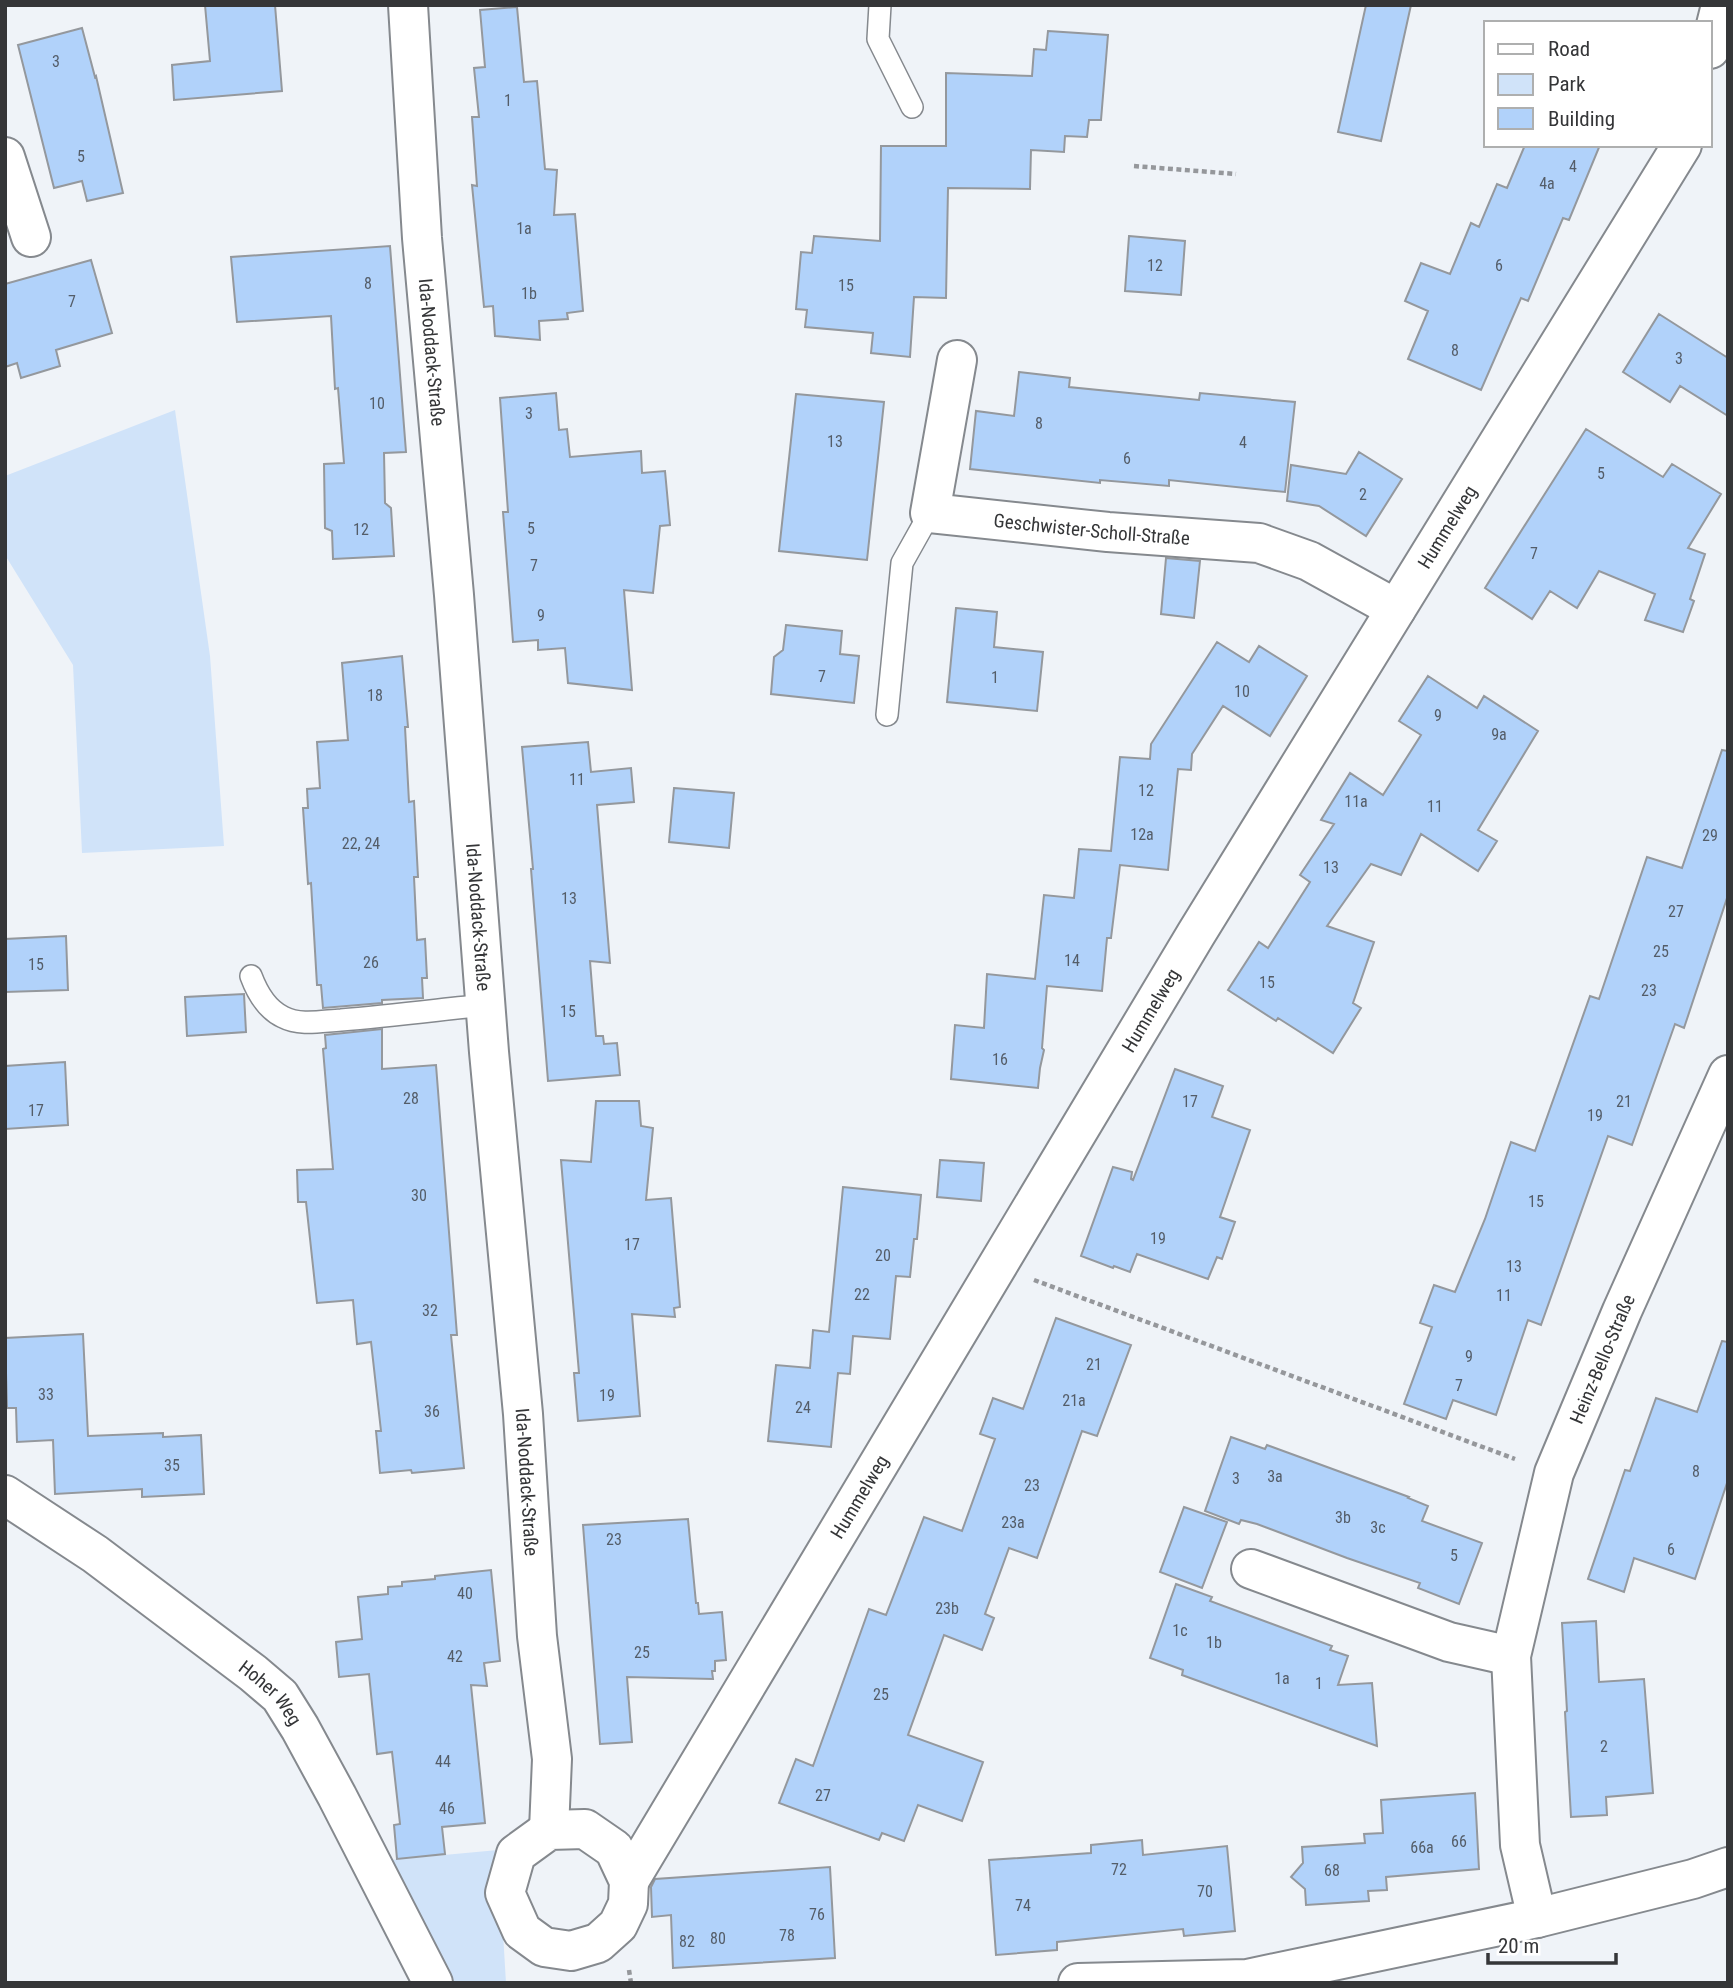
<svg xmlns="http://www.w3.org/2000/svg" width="1733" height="1988" font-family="'Roboto Condensed',sans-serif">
	<rect width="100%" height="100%" fill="#eff3f8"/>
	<path fill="#d0e3f9" d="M175 410 210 656 224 846 82 853 73 665 5 555V476Z
		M498 1850 506 1983H452L390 1860Z"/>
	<path fill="#b1d2fa" stroke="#94989d" stroke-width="2" d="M205 5H275L282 91 174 100 172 65 210 61Z
		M1366 5H1411L1381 141 1338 132Z
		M517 7 524 82 537 81 545 169 557 170 554 215 575 214 583 311 567 313 568 319 539 321 540 340 495 336 493 306 484 307 472 185 477 186 472 117H479L474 68 485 67 480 10Z
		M82 28 95 77 96 76 123 193 87 201 82 181 54 188 18 45Z
		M1048 31 1108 35 1101 120H1089L1087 137 1065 136 1064 152 1031 150 1030 189 948 188 946 298 914 297 910 357 871 353 873 333 805 327 807 310 796 309 801 252 812 253 814 236 880 241 881 146H946V73L1032 76 1034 49 1046 50Z
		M1525 145H1600L1569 220 1563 218 1528 301 1521 298 1481 390 1408 359 1428 311 1405 301 1421 263 1450 274 1471 223 1479 227 1497 184 1507 188Z
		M1129 236 1185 241 1181 295 1125 291Z
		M390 246 406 452 384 453 385 503 391 508 394 556 333 559 332 531 325 528 324 464 344 463 338 388 335 389 331 316 237 322 231 257Z
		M91 260 112 333 56 350 60 366 21 378 17 363 5 367V284Z
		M1659 314 1728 358V416L1680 386 1670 402 1623 372Z
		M1019 372 1070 378 1069 387 1199 400 1200 393 1295 402 1285 492 1169 480V486L1100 480V483L970 469 976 411 1014 416Z
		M556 393 559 430 567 429 570 457 641 451 642 473 665 471 670 525 660 526 653 593 624 590 632 690 568 683 565 648 538 650V640L513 642 503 512H508L500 398Z
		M796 394 884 402 867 560 779 551Z
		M1586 429 1663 477 1672 464 1721 494 1688 548 1705 554 1690 599 1694 601 1683 632 1645 620 1655 594 1599 571 1577 608 1550 591 1532 619 1485 588Z
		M1359 452 1402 479 1366 536 1319 506 1287 501 1291 465 1346 474Z
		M1166 558 1200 561 1194 618 1161 614Z
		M956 608 997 612 994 647 1043 652 1037 711 947 702Z
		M786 625 842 631 840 654 859 656 854 703 771 694 774 657 783 650Z
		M1217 642 1249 662 1259 646 1307 676 1270 736 1223 706 1192 754 1191 770 1178 769 1168 870 1120 865 1111 938H1107L1102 991 1047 986 1042 1048 1044 1050 1040 1068 1038 1088 951 1079 955 1025 984 1028 987 974 1035 979 1044 895 1074 898 1079 849 1111 851 1120 757 1150 759 1151 744Z
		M402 656 408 727H405L409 802 414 801 418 877H414L417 940 425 939 427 978H422L423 998 382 1000V1003L323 1008 321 985H317L311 883 308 884 303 808H308L307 789 320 788 317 742 348 740 342 663Z
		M1428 676 1477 708 1484 696 1538 731 1478 830 1497 841 1478 871 1421 834 1401 875 1371 864 1327 926 1374 942 1353 1003 1361 1008 1333 1053 1278 1018 1276 1021 1228 990 1259 942 1268 948 1310 882 1300 875 1334 824 1321 820 1350 773 1383 795 1421 735 1399 721Z
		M588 742 591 772 631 768 634 802 597 805 610 963 590 961 596 1036H603L604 1044 617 1043 620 1075 548 1081 531 869H533L522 747Z
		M1722 750 1728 751V895L1684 1028 1675 1024 1632 1145 1608 1136 1541 1325 1528 1320 1496 1415 1453 1400 1446 1419 1404 1404 1432 1327 1420 1323 1434 1285 1455 1292 1485 1219 1511 1142 1535 1151 1590 996 1599 999 1647 857 1682 868Z
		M674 788 734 793 729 848 669 842Z
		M66 936 68 990 5 992V939Z
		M244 994 246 1032 187 1036 185 997Z
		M382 1029V1069L436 1065 457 1335H451L464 1468 412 1473 411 1470 380 1473 376 1431H381L371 1342 357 1344 353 1300 317 1303 306 1202H298L297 1170 333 1169 323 1049 326 1048 325 1035Z
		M65 1062 68 1125 5 1129V1066Z
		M1175 1069 1223 1086 1212 1117 1250 1130 1220 1217 1235 1222 1222 1259 1217 1257 1208 1279 1137 1254 1130 1272 1114 1266 1113 1268 1081 1256 1113 1167 1132 1172 1131 1179 1133 1180Z
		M596 1101H639L641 1126 653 1128 646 1200 671 1198 680 1307 674 1308 675 1317 632 1314 640 1416 578 1421 574 1373H579L561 1160 591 1162Z
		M940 1160 984 1163 981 1201 937 1197Z
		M843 1187 921 1195 917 1239H914L910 1277 896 1276 890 1339 853 1336 850 1374 838 1373 831 1447 768 1441 776 1365 810 1368 813 1330 829 1332Z
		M1056 1318 1131 1345 1097 1436 1082 1431 1037 1558 1009 1548 985 1614 994 1618 982 1650 944 1635 908 1735 983 1762 962 1821 918 1805 904 1841 882 1833 879 1840 779 1803 796 1759 813 1766 869 1609 886 1615 924 1517 962 1531 995 1439 980 1434 993 1398 1023 1409Z
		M83 1334 88 1436 163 1433V1437L201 1435 204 1494 142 1497V1489L55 1494 53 1440 17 1442 16 1408H7L5 1338Z
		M1722 1341 1728 1342V1480L1695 1579 1634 1558 1624 1592 1588 1579 1625 1470 1630 1471 1656 1398 1697 1412Z
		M1231 1437 1265 1449 1267 1445 1409 1497 1408 1498 1428 1506 1422 1521 1482 1543 1459 1604 1418 1588 1420 1583 1347 1558 1257 1524 1241 1520 1239 1524 1205 1511Z
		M1184 1507 1227 1522 1202 1588 1160 1572Z
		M688 1519 696 1603H698L699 1614 722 1612 726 1660 715 1661V1671H712L713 1679 627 1677 632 1742 600 1744 583 1525Z
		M491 1570 500 1661 484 1663 487 1686 471 1685 485 1823 442 1827 445 1854 397 1859 394 1825 400 1824 392 1752 377 1754 369 1674 339 1677 336 1642 362 1639 358 1597 388 1594V1587L402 1586V1582L435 1579V1576Z
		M1176 1584 1212 1597 1210 1601 1332 1646 1330 1650 1348 1656 1338 1685 1372 1683 1377 1746 1182 1675 1183 1670 1150 1658Z
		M1596 1621 1599 1682 1644 1679 1653 1793 1606 1797 1607 1815 1571 1817 1565 1712 1567 1711 1562 1623Z
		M1475 1793 1479 1869 1386 1877 1387 1890 1368 1891 1369 1901 1306 1905 1305 1889 1291 1877 1303 1863 1302 1847 1365 1843 1364 1834 1383 1833 1381 1800Z
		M1142 1840 1143 1855 1227 1846 1235 1931 1184 1936 1183 1929 1057 1942V1950L996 1955 989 1860 1091 1853V1845Z
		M830 1867 835 1958 673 1968 671 1915 652 1917 651 1887 655 1879Z"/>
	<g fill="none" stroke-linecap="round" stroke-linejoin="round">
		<defs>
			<path id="service" d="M880 5 878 39 912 107
				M887 715 902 563 930 513
				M251 976C257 992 266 1009 283 1017 300 1026 322 1021 341 1020 389 1016 437 1010 485 1005"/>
			<g id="minor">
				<path id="s1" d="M408 5 422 238 454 595 489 1052 523 1414 537 1636 552 1759 549 1830"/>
				<path d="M1710 49 1721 5"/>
				<path d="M5 157 31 237"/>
				<path id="s2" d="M957 360 930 513 1108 532 1259 543 1309 561 1396 609"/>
				<path id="s3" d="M5 1495 95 1554 253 1673 280 1696 300 1728 337 1796 433 1983"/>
				<path d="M1251 1569 1449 1642 1511 1656"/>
				<path d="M585 1829 614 1849 629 1881 628 1904 618 1925 598 1943 571 1951 544 1947 522 1931 505 1893 516 1854 549 1830Z"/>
				<path id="s4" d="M629 1881 1196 934 1682 145"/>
				<path id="s5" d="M1537 1918 1520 1845 1511 1656 1554 1473 1622 1311 1728 1075"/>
				<path d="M1078 1983 1247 1979 1537 1918 1693 1879 1728 1867"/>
			</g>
		</defs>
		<use href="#service" stroke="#85898e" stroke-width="24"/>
		<use href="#minor" stroke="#85898e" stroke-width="42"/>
		<path stroke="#95979b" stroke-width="4.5" stroke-dasharray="5 3.5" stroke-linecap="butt" d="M1134 166 1236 174
			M1034 1280 1515 1459
			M629 1970 631 1983"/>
		<use href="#service" stroke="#fff" stroke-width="21"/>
		<use href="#minor" stroke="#fff" stroke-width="38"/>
	</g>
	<g text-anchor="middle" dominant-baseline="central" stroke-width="5" stroke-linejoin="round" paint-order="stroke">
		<g font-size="16" fill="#545d68">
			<text x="56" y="61">3</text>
			<text x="508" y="100">1</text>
			<text x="81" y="156">5</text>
			<text x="1573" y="166">4</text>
			<text x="1547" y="183">4a</text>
			<text x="524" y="228">1a</text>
			<text x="1155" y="265">12</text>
			<text x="1499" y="265">6</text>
			<text x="368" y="283">8</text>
			<text x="846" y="285">15</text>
			<text x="529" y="293">1b</text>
			<text x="72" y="301">7</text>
			<text x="1455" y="350">8</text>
			<text x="1679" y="358">3</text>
			<text x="377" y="403">10</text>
			<text x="529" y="413">3</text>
			<text x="1039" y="423">8</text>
			<text x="835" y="441">13</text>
			<text x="1243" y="442">4</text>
			<text x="1127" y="458">6</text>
			<text x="1601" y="473">5</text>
			<text x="1363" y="494">2</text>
			<text x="531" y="528">5</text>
			<text x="361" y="529">12</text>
			<text x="1534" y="553">7</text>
			<text x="534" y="565">7</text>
			<text x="541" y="615">9</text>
			<text x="822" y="676">7</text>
			<text x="995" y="677">1</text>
			<text x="1242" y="691">10</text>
			<text x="375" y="695">18</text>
			<text x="1438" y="715">9</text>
			<text x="1499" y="734">9a</text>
			<text x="577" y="779">11</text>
			<text x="1146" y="790">12</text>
			<text x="1356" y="801">11a</text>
			<text x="1435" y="806">11</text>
			<text x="1142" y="834">12a</text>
			<text x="1710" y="835">29</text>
			<text x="361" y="843">22, 24</text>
			<text x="1331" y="867">13</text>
			<text x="569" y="898">13</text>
			<text x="1676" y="911">27</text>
			<text x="1661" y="951">25</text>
			<text x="1072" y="960">14</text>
			<text x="371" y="962">26</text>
			<text x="36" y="964">15</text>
			<text x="1267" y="982">15</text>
			<text x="1649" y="990">23</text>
			<text x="568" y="1011">15</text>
			<text x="1000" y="1059">16</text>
			<text x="411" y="1098">28</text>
			<text x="1190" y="1101">17</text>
			<text x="1624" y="1101">21</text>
			<text x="36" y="1110">17</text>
			<text x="1595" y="1115">19</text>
			<text x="419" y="1195">30</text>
			<text x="1536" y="1201">15</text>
			<text x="1158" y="1238">19</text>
			<text x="632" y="1244">17</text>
			<text x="883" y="1255">20</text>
			<text x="1514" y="1266">13</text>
			<text x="862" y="1294">22</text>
			<text x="1504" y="1295">11</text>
			<text x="430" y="1310">32</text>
			<text x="1469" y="1356">9</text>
			<text x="1094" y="1364">21</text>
			<text x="1459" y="1385">7</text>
			<text x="46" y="1394">33</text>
			<text x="607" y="1395">19</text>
			<text x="1074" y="1400">21a</text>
			<text x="803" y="1407">24</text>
			<text x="432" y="1411">36</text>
			<text x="172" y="1465">35</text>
			<text x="1696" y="1471">8</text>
			<text x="1275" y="1476">3a</text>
			<text x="1236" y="1478">3</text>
			<text x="1032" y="1485">23</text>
			<text x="1343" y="1517">3b</text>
			<text x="1013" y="1522">23a</text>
			<text x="1378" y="1527">3c</text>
			<text x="614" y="1539">23</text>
			<text x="1671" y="1549">6</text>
			<text x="1454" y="1555">5</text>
			<text x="465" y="1593">40</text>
			<text x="947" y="1608">23b</text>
			<text x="1180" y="1630">1c</text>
			<text x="1214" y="1642">1b</text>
			<text x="642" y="1652">25</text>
			<text x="455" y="1656">42</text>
			<text x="1282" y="1678">1a</text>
			<text x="1319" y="1683">1</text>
			<text x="881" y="1694">25</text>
			<text x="1604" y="1746">2</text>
			<text x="443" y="1761">44</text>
			<text x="823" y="1795">27</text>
			<text x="447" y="1808">46</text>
			<text x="1459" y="1841">66</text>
			<text x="1422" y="1847">66a</text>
			<text x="1119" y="1869">72</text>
			<text x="1332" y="1870">68</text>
			<text x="1205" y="1891">70</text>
			<text x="1023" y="1905">74</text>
			<text x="817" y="1914">76</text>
			<text x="787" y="1935">78</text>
			<text x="718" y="1938">80</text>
			<text x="687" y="1941">82</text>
		</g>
		<g font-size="19" fill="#353638" stroke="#fff">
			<text stroke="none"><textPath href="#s1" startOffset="348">Ida-Noddack-Straße</textPath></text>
			<text stroke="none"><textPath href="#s4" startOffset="1582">Hummelweg</textPath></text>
			<text stroke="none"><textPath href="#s2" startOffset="318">Geschwister-Scholl-Straße</textPath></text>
			<text stroke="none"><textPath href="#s1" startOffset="915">Ida-Noddack-Straße</textPath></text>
			<text stroke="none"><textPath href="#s4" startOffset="1015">Hummelweg</textPath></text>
			<text stroke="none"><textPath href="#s5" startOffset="576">Heinz-Bello-Straße</textPath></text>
			<text stroke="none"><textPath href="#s1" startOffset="1482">Ida-Noddack-Straße</textPath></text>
			<text stroke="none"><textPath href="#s4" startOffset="448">Hummelweg</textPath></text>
			<text stroke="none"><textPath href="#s3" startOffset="332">Hoher Weg</textPath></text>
		</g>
	</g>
	<rect width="1733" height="1988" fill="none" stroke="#353638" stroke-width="14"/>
	<rect x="1484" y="21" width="228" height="126" fill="#ffffff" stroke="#aeafaf" stroke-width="2"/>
	<rect x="1498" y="44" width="35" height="10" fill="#ffffff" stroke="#aeafaf" stroke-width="2"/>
	<text x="1548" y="56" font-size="21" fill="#353638">Road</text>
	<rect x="1498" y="74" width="35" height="21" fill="#d0e3f9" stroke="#aeafaf" stroke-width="2"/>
	<text x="1548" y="91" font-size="21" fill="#353638">Park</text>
	<rect x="1498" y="108" width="35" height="21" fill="#b1d2fa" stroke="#aeafaf" stroke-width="2"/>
	<text x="1548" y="126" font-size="21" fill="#353638">Building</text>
	<path d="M1488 1953v10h128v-10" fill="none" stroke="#353638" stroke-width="3.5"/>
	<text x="1498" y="1953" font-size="21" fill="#353638" stroke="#ffffff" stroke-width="5" paint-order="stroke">20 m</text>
</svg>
